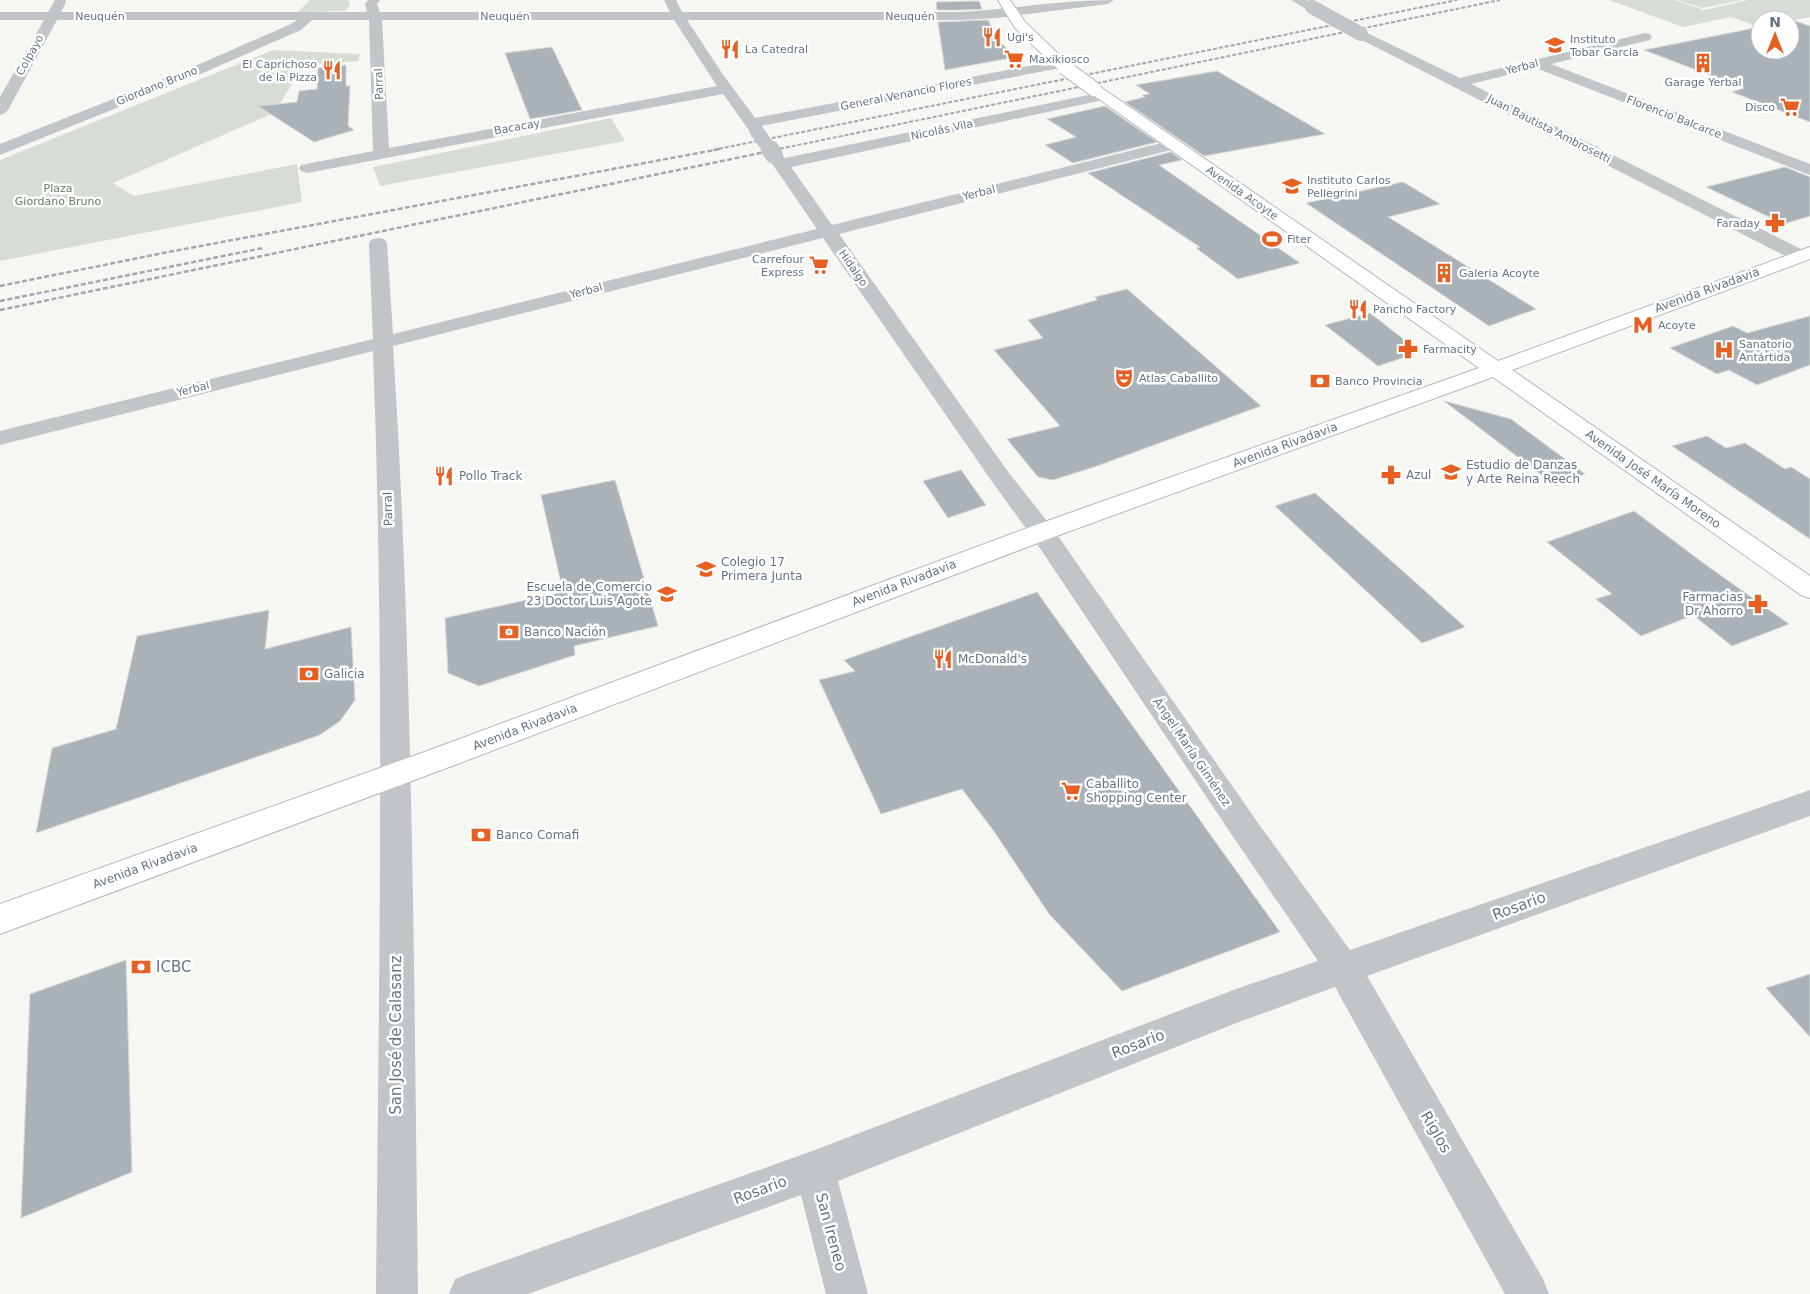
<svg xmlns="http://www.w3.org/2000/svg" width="1810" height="1294" font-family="'DejaVu Sans',sans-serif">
	<rect width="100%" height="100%" fill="#f6f6f3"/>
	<path fill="#d7ddd4" d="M310 0H348L350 5 346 10 341 11 298 12Z
		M1609 0H1674L1704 10 1748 0H1810V17L1790 21 1760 20 1759 27 1731 17 1683 27Z
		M1677 0H1742L1702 8Z
		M273 50 360 54 358 61 304 65 274 113 113 183 134 196 297 164 302 202 0 261V160Z
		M611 118 625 141 380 186 373 167Z"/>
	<path fill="#aab2b8" stroke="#d7d8d5" d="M979 1 982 9 961 10H937L936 2Z
		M988 20 998 40 1016 57 945 70 938 22Z
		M1792 20 1810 26V122L1732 92 1744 88 1644 50 1760 27V50H1790V21Z
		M552 47 582 110 530 119 505 53Z
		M346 65V86H350L348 126 354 130 314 142 258 106 297 102 299 91 317 89 318 68Z
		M1217 71 1325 134 1204 156 1125 102 1145 97 1142 95 1150 94 1136 85Z
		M1105 106 1157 142 1073 163 1045 145 1076 137 1047 119Z
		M1171 152 1182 160 1159 165 1300 263 1238 279 1196 248 1200 247 1088 173Z
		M1785 167 1810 177V216L1784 224 1706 187Z
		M1403 182 1440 204 1388 217 1536 309 1489 326 1306 203Z
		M1127 289 1261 406 1094 467 1053 480 1038 477 1007 439 1060 426 994 350 1043 338 1028 320 1097 300 1095 297Z
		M1370 313 1420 352 1378 366 1325 325Z
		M1810 316V365L1757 385 1729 370 1717 374 1670 348 1733 326 1747 333Z
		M1444 401 1511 419 1585 474 1556 486Z
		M1707 436 1726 448 1745 443 1785 469 1791 467 1810 479V539L1672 446Z
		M961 470 986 505 948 518 923 481Z
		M615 480 658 626 574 646 575 655 479 686 448 673 445 618 563 592 541 495Z
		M1315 493 1415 582 1465 627 1422 643 1275 506Z
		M1634 511 1706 565 1789 624 1732 646 1693 615 1641 636 1596 599 1612 594 1547 542Z
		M1037 592 1217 844 1280 932 1122 991 1049 914 993 830 962 789 881 814 819 680 855 671 844 660Z
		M269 610 265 649 351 627 355 700 340 721 320 735 36 833 52 748 116 729 137 636Z
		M126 960 132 1172 21 1218 30 994Z
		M1810 974V1037L1766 988Z"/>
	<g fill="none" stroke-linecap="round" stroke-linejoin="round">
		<defs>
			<path id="major" d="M998 0H1010L1025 22 1069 64 1071 67 1069 70H1059L1015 28Z
				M1094 85 1099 86 1498 361 1810 247V259L1512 370 1810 576V598L1801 595 1493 377 1051 538 452 766 0 934V904L430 750 1033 526 1479 368 1089 92 1087 89 1089 86Z"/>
		</defs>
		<use href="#major" stroke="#b4b8bc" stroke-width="2"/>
		<path fill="#c1c5c8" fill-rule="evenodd" d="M55 0H65L66 2 61 12H367L365 4 368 0H380L377 4 380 12H670L664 0H676L682 12H961C1012 9 1063 0 1114 0L1108 4 997 18 961 20H687L722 73 755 118 1060 60 1067 64 1060 68 761 126 764 130 761 133H751L723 94 307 173 301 171 299 168 301 165 373 151 369 20H312L301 30 196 76 0 155V144L186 70 291 24 297 20H57L8 110 5 113 0 115V97L44 20H0V12H48ZM382 20H674L717 86 389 148Z
			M1291 0H1307L1318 7 1316 10H1308Z
			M1361 30 1460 78 1645 33 1650 34 1652 37 1650 40 1551 64 1810 164V175L1536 68 1471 84 1807 252 1809 256 1807 260 1800 262 1793 260 1356 37 1354 34 1356 31Z
			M1103 92 1108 93 1110 96 1108 99 791 167 832 225 1173 140 1179 142 1181 145 1179 148 839 234 1009 473 1051 526 1258 823 1350 950 1810 790V816L1367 976 1543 1279 1549 1294H1505L1335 987 1239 1022 838 1181 868 1294H826L801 1195 528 1294H449L455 1279 470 1273 815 1150 1236 989 1318 961 1236 841 1033 538 993 483 823 238 393 346C413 661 414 978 418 1294H376C379 980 385 665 373 351L0 445V431L373 339 369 243 372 239 378 238 384 239 387 243 393 334 817 229 766 155 768 152H780L785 158Z"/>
		<use href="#major" fill="#fff" fill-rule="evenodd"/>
		<path stroke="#a4a9af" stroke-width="2" stroke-dasharray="4 2" stroke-linecap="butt" d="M713 150 1457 0
			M774 150 1500 0"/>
		<path stroke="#a4a9af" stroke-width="2.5" stroke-dasharray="5 2.5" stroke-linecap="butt" d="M0 286 163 253 720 149
			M0 301 263 248
			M0 310 780 149"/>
		<defs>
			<path id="major-bridge" d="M1064 67 1094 89"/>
		</defs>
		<use href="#major-bridge" stroke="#b4b8bc" stroke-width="16" stroke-linecap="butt"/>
		<path stroke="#c1c5c8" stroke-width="14" d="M1312 7 1361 34
			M756 130 770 150"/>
		<path stroke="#c1c5c8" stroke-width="18" d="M770 149 774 155"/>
		<use href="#major-bridge" stroke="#fff" stroke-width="14"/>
	</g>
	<defs>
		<symbol id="restaurant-bare" viewBox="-9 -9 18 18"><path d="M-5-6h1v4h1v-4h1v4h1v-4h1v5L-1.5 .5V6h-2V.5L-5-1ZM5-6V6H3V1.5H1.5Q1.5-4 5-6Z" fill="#e65f23" stroke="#fff" stroke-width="2.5" paint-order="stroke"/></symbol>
		<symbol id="school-bare" viewBox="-9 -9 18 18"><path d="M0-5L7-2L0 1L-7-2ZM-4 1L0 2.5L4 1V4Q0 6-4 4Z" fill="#e65f23" stroke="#fff" stroke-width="2.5" paint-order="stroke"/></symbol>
		<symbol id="supermarket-bare" viewBox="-9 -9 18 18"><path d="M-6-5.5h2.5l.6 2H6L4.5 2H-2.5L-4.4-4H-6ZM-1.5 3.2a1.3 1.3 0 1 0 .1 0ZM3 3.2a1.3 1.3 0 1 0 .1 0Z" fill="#e65f23" stroke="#fff" stroke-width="2.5" paint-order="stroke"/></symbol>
		<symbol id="building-bare" viewBox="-9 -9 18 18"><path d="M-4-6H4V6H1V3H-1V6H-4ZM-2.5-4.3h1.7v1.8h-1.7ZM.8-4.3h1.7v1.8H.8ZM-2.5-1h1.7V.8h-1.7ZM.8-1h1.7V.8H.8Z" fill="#e65f23" stroke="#fff" stroke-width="2.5" paint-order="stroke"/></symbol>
		<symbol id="pharmacy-bare" viewBox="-9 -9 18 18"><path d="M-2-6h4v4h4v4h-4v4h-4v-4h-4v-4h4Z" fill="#e65f23" stroke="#fff" stroke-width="2.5" paint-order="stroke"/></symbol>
		<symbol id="stadium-bare" viewBox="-9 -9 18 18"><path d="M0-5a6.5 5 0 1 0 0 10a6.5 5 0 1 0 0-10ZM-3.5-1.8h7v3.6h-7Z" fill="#e65f23" stroke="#fff" stroke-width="2.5" paint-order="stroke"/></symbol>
		<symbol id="metro-bare" viewBox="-9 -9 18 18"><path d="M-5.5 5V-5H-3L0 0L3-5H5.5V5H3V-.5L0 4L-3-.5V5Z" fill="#e65f23" stroke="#fff" stroke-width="2.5" paint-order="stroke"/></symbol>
		<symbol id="hospital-bare" viewBox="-9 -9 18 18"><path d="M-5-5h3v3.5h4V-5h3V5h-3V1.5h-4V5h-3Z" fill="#e65f23" stroke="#fff" stroke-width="2.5" paint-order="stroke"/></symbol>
		<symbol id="theatre-bare" viewBox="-9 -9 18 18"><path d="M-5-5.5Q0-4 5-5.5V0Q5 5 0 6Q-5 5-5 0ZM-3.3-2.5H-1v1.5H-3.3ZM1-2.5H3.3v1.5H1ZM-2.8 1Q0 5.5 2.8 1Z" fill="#e65f23" stroke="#fff" stroke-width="2.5" paint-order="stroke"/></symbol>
		<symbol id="bank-bare" viewBox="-9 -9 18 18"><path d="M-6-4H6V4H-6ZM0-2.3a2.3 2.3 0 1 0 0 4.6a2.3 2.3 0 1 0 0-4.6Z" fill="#e65f23" stroke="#fff" stroke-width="2.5" paint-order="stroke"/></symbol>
		<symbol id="university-bare" viewBox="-9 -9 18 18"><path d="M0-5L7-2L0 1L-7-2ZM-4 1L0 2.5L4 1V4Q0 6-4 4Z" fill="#e65f23" stroke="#fff" stroke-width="2.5" paint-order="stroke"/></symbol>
	</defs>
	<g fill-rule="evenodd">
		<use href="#restaurant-bare" x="978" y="23" width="28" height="28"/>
		<use href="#school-bare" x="1541" y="31" width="28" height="28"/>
		<use href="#restaurant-bare" x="716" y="35" width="28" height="28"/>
		<use href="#supermarket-bare" x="1000" y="45" width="28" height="28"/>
		<use href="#building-bare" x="1689" y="49" width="28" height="28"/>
		<use href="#restaurant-bare" x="318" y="56" width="28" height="28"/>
		<use href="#supermarket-bare" x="1776" y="93" width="28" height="28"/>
		<use href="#school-bare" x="1278" y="172" width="28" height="28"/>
		<use href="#pharmacy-bare" x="1761" y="209" width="28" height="28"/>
		<use href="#stadium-bare" x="1258" y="225" width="28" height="28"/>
		<use href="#supermarket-bare" x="805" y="251" width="28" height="28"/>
		<use href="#building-bare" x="1430" y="259" width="28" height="28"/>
		<use href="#restaurant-bare" x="1344" y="295" width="28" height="28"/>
		<use href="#metro-bare" x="1629" y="311" width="28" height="28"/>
		<use href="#pharmacy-bare" x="1394" y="335" width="28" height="28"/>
		<use href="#hospital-bare" x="1710" y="336" width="28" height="28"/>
		<use href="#theatre-bare" x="1110" y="364" width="28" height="28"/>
		<use href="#bank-bare" x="1306" y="367" width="28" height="28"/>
		<use href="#university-bare" x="1437" y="458" width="28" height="28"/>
		<use href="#pharmacy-bare" x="1377" y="461" width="28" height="28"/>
		<use href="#restaurant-bare" x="430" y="462" width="28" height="28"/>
		<use href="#school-bare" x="692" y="555" width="28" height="28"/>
		<use href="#school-bare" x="653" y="580" width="28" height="28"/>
		<use href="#pharmacy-bare" x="1744" y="590" width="28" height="28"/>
		<use href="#bank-bare" x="495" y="618" width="28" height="28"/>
		<use href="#restaurant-bare" x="929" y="645" width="28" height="28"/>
		<use href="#bank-bare" x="295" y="660" width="28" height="28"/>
		<use href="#supermarket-bare" x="1057" y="777" width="28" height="28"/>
		<use href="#bank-bare" x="467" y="821" width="28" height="28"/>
		<use href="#bank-bare" x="127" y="953" width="28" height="28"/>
	</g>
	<g text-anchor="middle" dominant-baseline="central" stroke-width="5" stroke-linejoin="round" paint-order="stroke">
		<g font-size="11" fill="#657484" stroke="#fff">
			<text x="100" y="16">Neuquén</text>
			<text x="505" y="16">Neuquén</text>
			<text x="910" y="16">Neuquén</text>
			<text transform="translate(30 55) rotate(-61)">Colpayo</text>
			<text transform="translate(1522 67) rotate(-14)">Yerbal</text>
			<text transform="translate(379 84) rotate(-92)">Parral</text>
			<text transform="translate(157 86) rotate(-22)">Giordano Bruno</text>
			<text transform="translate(906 94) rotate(-11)">General Venancio Flores</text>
			<text transform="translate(1674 117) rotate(21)">Florencio Balcarce</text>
			<text transform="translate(517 127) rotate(-10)">Bacacay</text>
			<text transform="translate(1549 129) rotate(27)">Juan Bautista Ambrosetti</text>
			<text transform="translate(942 130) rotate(-12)">Nicolás Vila</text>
			<text transform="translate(979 193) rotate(-14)">Yerbal</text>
			<text transform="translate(1242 193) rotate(35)">Avenida Acoyte</text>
			<text transform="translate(853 268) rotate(55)">Hidalgo</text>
			<text transform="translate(586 291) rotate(-14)">Yerbal</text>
			<text transform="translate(193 389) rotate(-14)">Yerbal</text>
		</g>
		<g font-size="11" fill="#657484" stroke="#fff" text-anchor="start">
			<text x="1007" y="37">Ugi's</text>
			<text x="1570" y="39">Instituto<tspan x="1570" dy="13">Tobar Garcia</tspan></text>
			<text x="745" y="49">La Catedral</text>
			<text x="1029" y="59">Maxikiosco</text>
			<text x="317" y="64" text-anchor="end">El Caprichoso<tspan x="317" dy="13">de la Pizza</tspan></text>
			<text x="1703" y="82" text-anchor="middle">Garage Yerbal</text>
			<text x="1775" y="107" text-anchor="end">Disco</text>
			<text x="1307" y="180">Instituto Carlos<tspan x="1307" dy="13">Pellegrini</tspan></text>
			<text x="1760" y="223" text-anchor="end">Faraday</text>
			<text x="1287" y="239">Fiter</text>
			<text x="804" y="259" text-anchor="end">Carrefour<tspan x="804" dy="13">Express</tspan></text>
			<text x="1459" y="273">Galeria Acoyte</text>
			<text x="1373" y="309">Pancho Factory</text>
			<text x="1658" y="325">Acoyte</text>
			<text x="1739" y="344">Sanatorio<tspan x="1739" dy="13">Antártida</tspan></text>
			<text x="1423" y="349">Farmacity</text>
			<text x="1139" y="378">Atlas Caballito</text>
			<text x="1335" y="381">Banco Provincia</text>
		</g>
		<g font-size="11" fill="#667b63" stroke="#fff">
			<text x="58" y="188">Plaza<tspan x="58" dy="13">Giordano Bruno</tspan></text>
		</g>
		<g font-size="12" fill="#657484" stroke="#fff">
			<text transform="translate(1707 290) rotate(-20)">Avenida Rivadavia</text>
			<text transform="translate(1285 445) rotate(-20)">Avenida Rivadavia</text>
			<text transform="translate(1653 479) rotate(35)">Avenida José María Moreno</text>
			<text transform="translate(388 509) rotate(-92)">Parral</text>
			<text transform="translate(904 583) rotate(-21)">Avenida Rivadavia</text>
			<text transform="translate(525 727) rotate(-21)">Avenida Rivadavia</text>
			<text transform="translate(1192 752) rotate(56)">Ángel María Giménez</text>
			<text transform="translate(145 866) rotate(-20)">Avenida Rivadavia</text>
		</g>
		<g font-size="12" fill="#657484" stroke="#fff" text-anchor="start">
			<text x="1466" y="465">Estudio de Danzas<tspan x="1466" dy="14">y Arte Reina Reech</tspan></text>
			<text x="1406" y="475">Azul</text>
			<text x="459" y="476">Pollo Track</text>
			<text x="721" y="562">Colegio 17<tspan x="721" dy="14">Primera Junta</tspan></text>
			<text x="652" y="587" text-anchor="end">Escuela de Comercio<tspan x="652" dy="14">23 Doctor Luis Agote</tspan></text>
			<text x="1743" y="597" text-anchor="end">Farmacias<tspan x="1743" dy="14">Dr Ahorro</tspan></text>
			<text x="524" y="632">Banco Nación</text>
			<text x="958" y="659">McDonald's</text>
			<text x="324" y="674">Galicia</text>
			<text x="1086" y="784">Caballito<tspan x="1086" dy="14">Shopping Center</tspan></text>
			<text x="496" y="835">Banco Comafi</text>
		</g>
		<g font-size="15" fill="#657484" stroke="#fff">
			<text transform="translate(1519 906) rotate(-20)">Rosario</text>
			<text transform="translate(396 1035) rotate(-90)">San José de Calasanz</text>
			<text transform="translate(1138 1044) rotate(-21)">Rosario</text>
			<text transform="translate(1436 1132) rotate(60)">Riglos</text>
			<text transform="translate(760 1190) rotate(-20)">Rosario</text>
			<text transform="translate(831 1232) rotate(75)">San Ireneo</text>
		</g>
		<g font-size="15" fill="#657484" stroke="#fff" text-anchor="start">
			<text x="156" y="967">ICBC</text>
		</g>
	</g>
	<g transform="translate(1775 35)"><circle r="24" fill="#ffffff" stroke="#c1c7ce"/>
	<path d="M0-4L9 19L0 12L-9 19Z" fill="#e65f23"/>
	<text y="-8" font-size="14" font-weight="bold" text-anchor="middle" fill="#657484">N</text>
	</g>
</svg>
